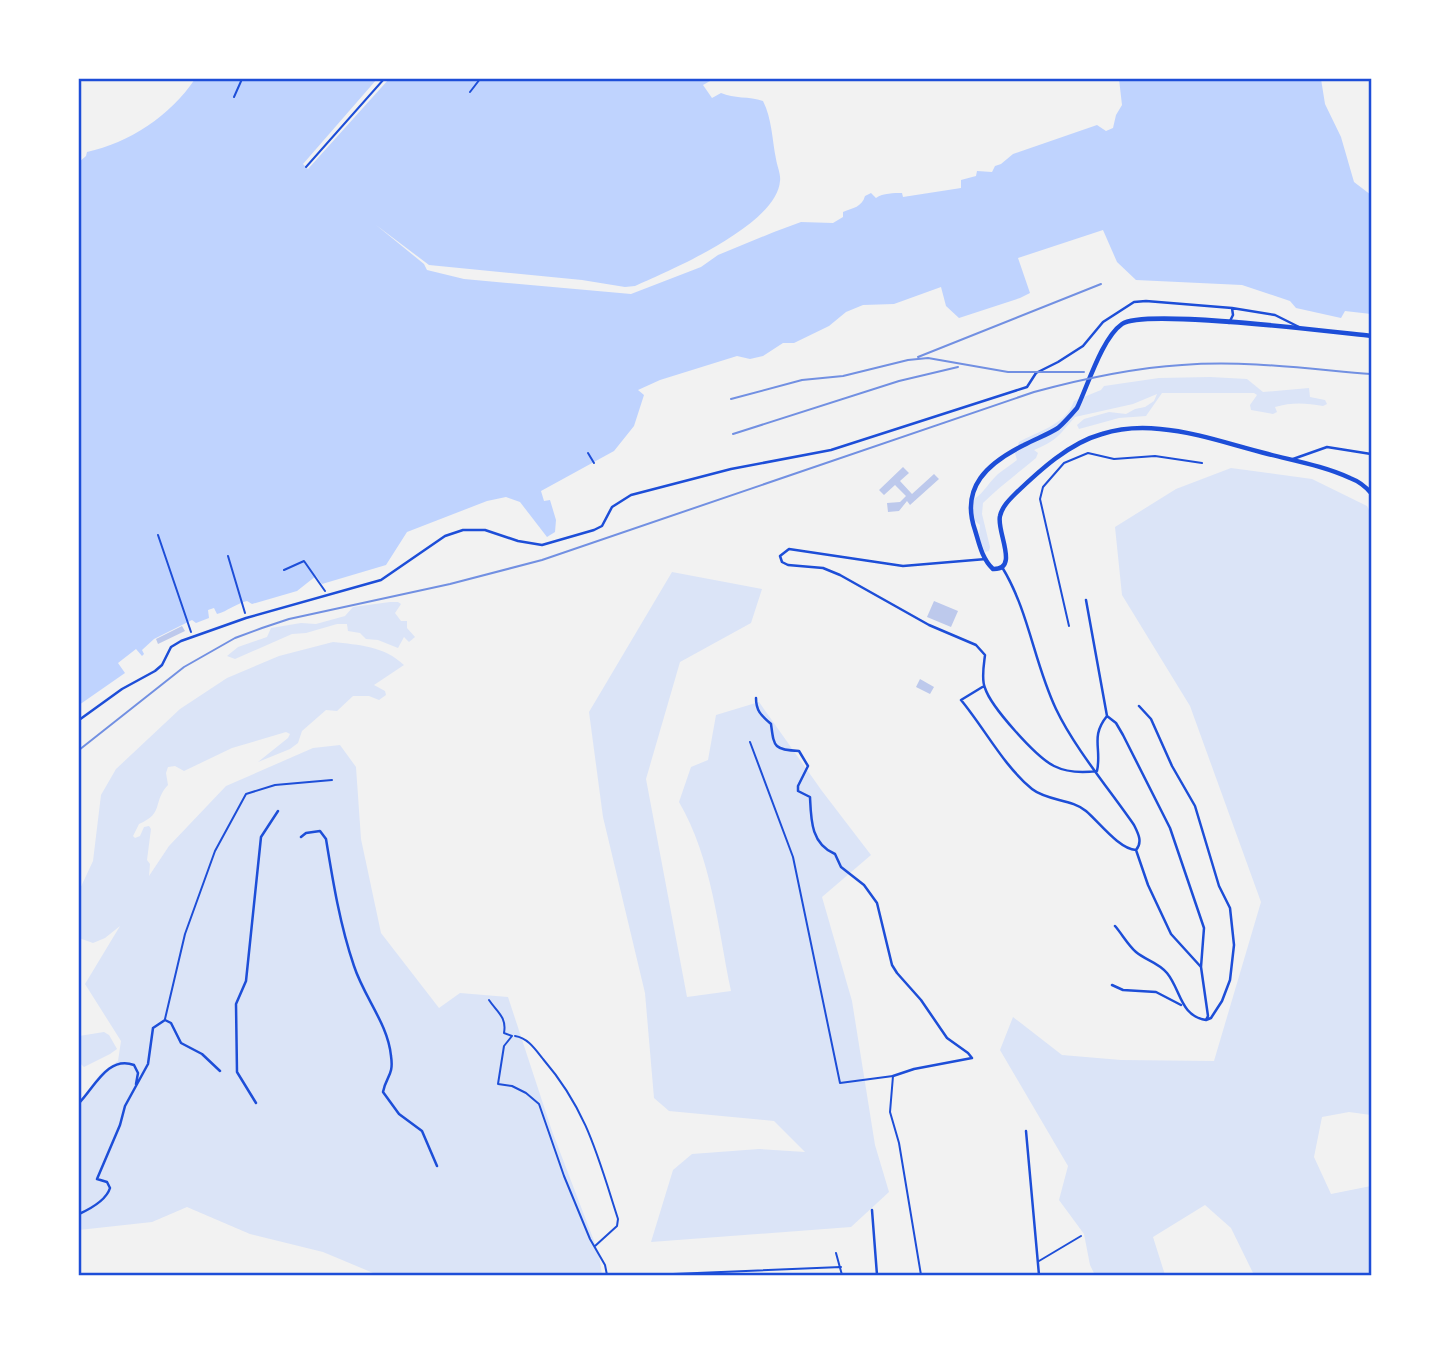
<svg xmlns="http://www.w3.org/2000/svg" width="1450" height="1354" font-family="Raleway,sans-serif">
	<rect width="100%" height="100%" fill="#f2f2f2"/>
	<path fill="#dbe4f7" d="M1210 377 1247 379 1263 392 1309 388 1310 397 1325 400 1327 404 1323 406C1306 403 1292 402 1275 407L1277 412 1273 414 1251 410 1250 405 1257 395 1254 393H1162L1146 416 1119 418 1079 429 1077 425 1084 419 1109 412 1126 414 1135 409 1145 407 1154 401 1157 394 1133 404 1075 417C1059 435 1058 440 1034 450L1038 453 1036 458C1018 473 999 487 983 503L982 514 990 547 989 551 985 552 979 538 980 525 971 518 969 510 974 506V499C984 493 989 482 998 474 1004 469 1011 465 1017 460L1015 453 1019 442C1038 431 1066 425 1074 401L1101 390 1104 386 1159 378Z
		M1231 468 1312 479 1367 506 1371 514V1115L1349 1112 1322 1117 1314 1157 1331 1194 1371 1186V1275H1254L1231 1228 1205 1205 1153 1237 1165 1275H1095L1090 1265 1084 1234 1059 1200 1068 1166 1000 1050 1013 1017 1062 1055 1121 1060 1214 1061 1261 902 1190 706 1122 595 1115 527 1176 489Z
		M672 572 762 589 751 623 680 662 646 779 687 997 731 991C718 929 712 858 679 802L691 767 708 760 716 715 759 702 822 791 871 855 822 897 852 1001 875 1145 889 1192 851 1227 651 1242 673 1170 692 1154 759 1149 805 1152 774 1121 669 1111 654 1098 645 993 603 817 589 712Z
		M390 602H398L401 604 395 613 401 621H407V628L415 637 409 642 404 637 398 648 378 640 366 639 360 633 348 631 347 624H337L306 633 292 634 235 659 227 656 238 647 267 637 271 628 301 623 316 624 345 616 353 607Z
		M333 642C359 645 384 646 404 665L374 685 385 691 386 695 379 700 369 696H353L337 711 326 710 302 731 298 743 290 749 258 762 288 738 290 734 286 732 232 748 184 771 175 766 168 767 166 773 168 785C152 802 165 813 139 824L133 836 135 838 140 836 144 827 149 826 151 829 147 860 150 864 149 876 169 846 226 786 313 748 340 745 356 767 361 839 381 933 439 1008 460 993 508 997 552 1131 599 1254 602 1275H378L323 1252 250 1234 187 1207 152 1222 79 1230V1102L101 1073 118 1061 121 1041 85 984 120 926 105 938 93 943 79 938V891L93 861 101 795 116 769 180 709 227 678 279 656Z
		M104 1032 109 1035 117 1049 110 1054 84 1067 79 1062V1036Z"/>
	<path fill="#bfd3fe" d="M195 79H709L710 81 703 85 712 98 721 93C734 99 749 96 763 101 772 119 772 139 776 159 777 166 781 174 780 181 777 225 671 270 635 286L625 287 582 280 429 265 376 225 424 264 427 270 464 279 631 294 701 267 718 255 774 232 801 222 833 223 843 217V212C853 208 862 207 865 196L871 193 876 198C883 193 894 193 902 193L903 197 961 188V180L976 176 977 171 992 172 995 166 1001 164 1013 154 1097 125 1106 131 1113 128 1116 115 1122 105 1119 79H1321L1325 104 1341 137 1354 182 1371 195V314L1345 311 1341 318 1296 308 1290 301 1242 285 1136 280 1117 262 1103 230 1018 258 1030 293 1020 298 959 318 946 306 941 287 894 304 863 305 846 312 829 326 794 343H783L763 356 750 359 737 356 660 380 638 390 644 395 634 426 614 451 541 491 544 501 550 500 556 520 555 532 547 537 520 502 506 497 487 501 407 532 386 565 322 584 316 576 297 591 252 604 247 601C235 604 228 611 217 614L214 608 208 610 209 618 196 623 192 620 154 639 142 650 144 654 142 656 136 649 118 663 125 673 79 705V162L86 156 87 152C129 143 170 116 195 79Z"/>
	<path fill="#f2f2f2" d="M377 79H389L308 169 303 164Z"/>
	<path fill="#bdc9ec" d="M903 467 909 473 900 481 912 494 934 474 939 479 910 505 907 501 899 511 888 512 887 503 900 502 906 496 895 485 884 495 879 490Z
		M934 601 958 611 951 627 927 617Z
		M182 626 185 631 158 644 156 639Z
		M920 679 934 687 930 694 916 687Z"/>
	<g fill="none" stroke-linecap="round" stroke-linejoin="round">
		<path stroke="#1d4ed8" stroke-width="2" d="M470 92 480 79
			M234 97 242 79
			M306 167 384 79
			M588 453 594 463
			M158 535 191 632
			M228 556 245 613
			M284 570 304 561 325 591"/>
		<path stroke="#1d4ed8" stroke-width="2" d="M1069 626 1040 499 1043 487 1064 463 1088 453 1114 459 1155 456 1202 463
			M750 742 793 857 840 1083 893 1076 890 1112 899 1143 921 1275
			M489 1000C497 1012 507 1017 504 1033L512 1036 504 1046 498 1084 512 1086 526 1093 539 1104 564 1176 590 1239 605 1265 607 1275
			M165 1019 185 934 215 851 246 794 275 785 332 780
			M515 1036C528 1038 535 1049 543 1059 587 1110 598 1157 618 1219L617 1226 595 1246
			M836 1253 842 1275
			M1039 1261 1081 1236
			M649 1275 841 1267"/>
		<path stroke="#1d4ed8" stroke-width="2.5" d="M1232 308 1275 315 1299 327
			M1293 459 1327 447 1371 454
			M986 559 903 566 789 549 780 556 782 562 788 565 823 568 840 575 929 625 976 645 985 655C984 664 981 679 985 688 991 707 1036 757 1054 766 1068 773 1082 773 1097 771
			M1002 567C1029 611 1034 663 1056 709 1074 747 1109 789 1134 825 1138 833 1143 842 1136 850L1148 885 1171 934 1201 967
			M1086 600 1107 716 1116 723 1123 735 1170 828 1204 928 1201 967 1208 1016 1206 1020C1180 1016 1181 990 1167 973 1158 962 1145 960 1136 952 1128 945 1122 934 1115 926
			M984 686 961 700C985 729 1003 765 1032 789 1047 801 1072 799 1086 811 1099 822 1119 849 1136 850
			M756 698C756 711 761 715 771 724 774 746 773 750 799 751L808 766 798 786V791L810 797C811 820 811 844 835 854L841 867 864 885 877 903 892 965 897 973 921 1000 947 1038 968 1053 972 1058 914 1069 893 1076
			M1139 706 1151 719 1172 766 1195 806 1219 886 1230 908 1234 945 1230 980 1222 1001 1211 1018 1206 1020
			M79 720 122 689 155 671 162 665 171 647 181 641 246 618 381 580 445 536 463 530H485L518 541 542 545 594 530 602 526 612 507 631 495 731 469 831 450 1027 387 1036 373 1058 362 1083 346 1103 322 1134 302 1146 301 1232 308 1233 315 1229 323
			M1097 771C1102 748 1090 737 1107 716
			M301 837 306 833 320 831 326 839C333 882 340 925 354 966 364 997 388 1024 391 1056 394 1076 386 1076 383 1092L399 1114 422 1131 437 1166
			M1112 985 1123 990 1156 992 1181 1005
			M79 1103C94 1088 108 1055 134 1065L138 1073 136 1084
			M256 1103 237 1072 236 1004 246 981 261 837 278 811
			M1026 1131 1039 1275
			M872 1210 877 1275
			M79 1214C90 1209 106 1201 110 1188L107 1182 97 1179 120 1125 125 1106 148 1064 153 1028 165 1020 171 1023 181 1043 202 1054 220 1071"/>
		<path stroke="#1d4ed8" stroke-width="4.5" d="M1371 336C1333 332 1144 308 1122 324 1102 338 1088 385 1077 408 1071 415 1065 422 1058 428 1047 435 1035 439 1024 445 988 463 960 487 975 530 979 543 982 559 993 569 1020 570 996 531 1000 516 1002 507 1009 500 1015 494 1039 471 1069 443 1102 434 1121 428 1140 427 1160 429 1196 432 1232 445 1268 454 1295 461 1324 466 1350 478 1358 481 1365 486 1371 493"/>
		<path stroke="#7290e2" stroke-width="2" d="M918 357 1101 284
			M731 399 802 380 843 376 908 360 928 358 1008 372H1084
			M733 434 899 381 958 367
			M79 750 184 667 235 638 262 628 289 619 450 584 542 560 1034 392C1082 379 1132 368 1182 365 1245 360 1309 369 1371 374"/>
	</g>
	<rect width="1450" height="1354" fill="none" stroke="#ffffff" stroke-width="161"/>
	<rect x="80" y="80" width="1290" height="1194" fill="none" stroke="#1d4ed8" stroke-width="2.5"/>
</svg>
